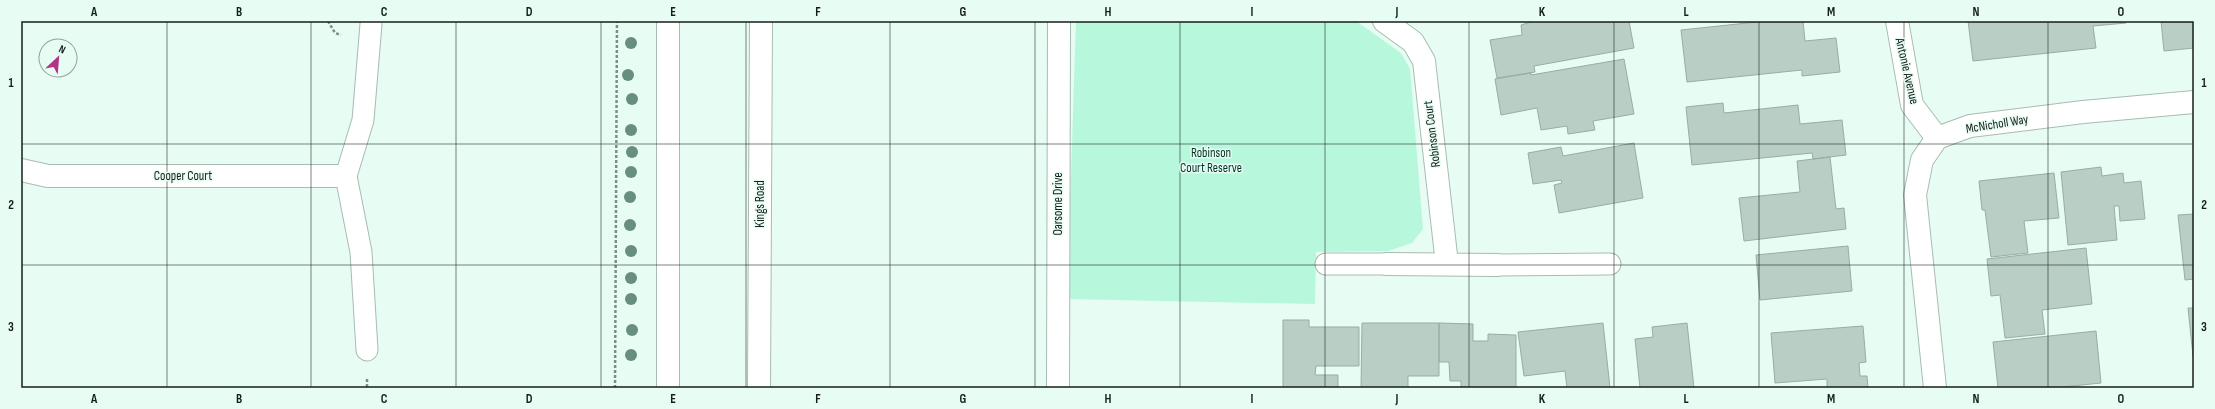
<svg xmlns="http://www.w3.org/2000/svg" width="2215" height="409" font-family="'Sofia Sans Condensed',sans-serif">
	<rect width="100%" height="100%" fill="#e7fcf2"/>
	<path fill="#b7f7dc" d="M1076 21H1356L1401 53 1410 69 1423 229 1412 243 1388 251 1316 252 1315 304 1067 299Z"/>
	<path fill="#b9cec4" stroke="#99ada4" d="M1534 21H1629L1634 48 1534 66 1535 72 1497 78 1490 40 1522 35 1521 25Z
		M1766 21H1803L1805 41 1836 38 1840 72 1802 76V70L1687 82 1681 30Z
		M1968 21H2125L2126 23 2093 26 2096 48 1973 61Z
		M2161 21H2194V48L2164 51Z
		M1624 59 1634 114 1593 121 1595 130 1568 134 1567 126 1541 130 1537 108 1501 115 1495 79 1531 73V75Z
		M1723 103 1724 113 1798 105 1800 124 1842 120 1846 155 1813 159 1812 153 1692 165 1686 107Z
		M1634 143 1643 198 1559 213 1554 185 1562 183 1561 180 1533 184 1528 153 1561 147 1563 156Z
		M1830 157 1836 209 1844 208 1846 229 1744 241 1739 198 1800 192 1797 161Z
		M2101 167 2102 176 2123 173 2124 183 2141 181 2145 219 2120 221 2119 206H2114L2117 240 2068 245 2061 172Z
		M2054 173 2059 218 2024 221 2028 253 1991 257 1985 210H1982L1979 181Z
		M2194 214V279L2185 280 2178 215Z
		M1848 246 1852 291 1760 300 1756 255Z
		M2086 248 2092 304 2042 310 2045 334 2005 338 2000 295 1991 296 1987 259Z
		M2188 308H2194V356H2193Z
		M1283 320H1309V327H1359V366H1316L1315 375H1338V388H1283Z
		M1362 323H1439V376H1408V388H1361Z
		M1439 323 1473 324V341H1488V334L1516 335V388H1461V381H1450L1449 362H1439Z
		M1603 323 1610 388H1567L1565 371 1524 376 1518 332Z
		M1687 323 1694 388H1640L1635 339 1653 337 1652 327Z
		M1863 326 1866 362 1859 363 1860 376H1867L1868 388H1827V379L1775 383 1771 333Z
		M2096 331 2101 383 2053 388H1998L1993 342Z"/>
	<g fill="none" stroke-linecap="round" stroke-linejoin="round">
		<defs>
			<path id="service" d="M1326 264H1387
				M1497 265 1610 264
				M367 350 361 252 346 176 363 120 371 24"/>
			<path id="minor" d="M1384 21 1413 42 1424 61 1447 264
				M1897 21 1912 105 1937 138
				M21 170 48 176H346
				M1387 264 1497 265
				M1058 388 1059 21
				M1935 388 1915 195 1922 160 1937 138 1970 126 2083 112 2194 102"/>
			<path id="primary" d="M668 388V21
				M759 388 761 21"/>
		</defs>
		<use href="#service" stroke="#a7bcb2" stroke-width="23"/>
		<use href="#minor" stroke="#a7bcb2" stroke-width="24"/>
		<use href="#primary" stroke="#a7bcb2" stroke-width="24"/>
		<path stroke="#7f8d86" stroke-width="2.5" stroke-dasharray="3 2" stroke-linecap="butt" d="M328 21 335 33 341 35
			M367 379V388
			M615 388 617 21"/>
		<use href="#service" stroke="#fff" stroke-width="21"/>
		<use href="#minor" stroke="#fff" stroke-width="22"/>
		<use href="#primary" stroke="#fff" stroke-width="22"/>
	</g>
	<g fill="#688e81">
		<circle cx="631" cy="43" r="6"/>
		<circle cx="628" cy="75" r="6"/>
		<circle cx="632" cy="99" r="6"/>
		<circle cx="631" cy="130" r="6"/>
		<circle cx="632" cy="152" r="6"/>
		<circle cx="631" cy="172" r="6"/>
		<circle cx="630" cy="197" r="6"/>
		<circle cx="630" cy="225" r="6"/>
		<circle cx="631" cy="251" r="6"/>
		<circle cx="631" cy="278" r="6"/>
		<circle cx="631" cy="299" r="6"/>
		<circle cx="632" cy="330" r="6"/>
		<circle cx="631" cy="355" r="6"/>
	</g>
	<path fill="none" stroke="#161e1a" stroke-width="1" stroke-opacity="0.55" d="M167 21V388M311 21V388M456 21V388M601 21V388M746 21V388M890 21V388M1035 21V388M1180 21V388M1325 21V388M1469 21V388M1614 21V388M1759 21V388M1904 21V388M2048 21V388M21 144H2194M21 265H2194"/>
	<g text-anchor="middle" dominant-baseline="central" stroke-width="3" stroke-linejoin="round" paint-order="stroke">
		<g font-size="13" fill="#161e1a" stroke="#e7fcf2">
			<text transform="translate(1907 71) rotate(77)">Antonie Avenue</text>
			<text transform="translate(1997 124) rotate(-9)">McNicholl Way</text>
			<text transform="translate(1432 134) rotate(-97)">Robinson Court</text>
			<text x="183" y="176">Cooper Court</text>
			<text transform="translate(760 204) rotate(-90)">Kings Road</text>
			<text transform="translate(1058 204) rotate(-90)">Oarsome Drive</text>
		</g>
		<g font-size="13" fill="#003424" stroke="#e7fcf2">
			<text x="1211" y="153">Robinson<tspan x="1211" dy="15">Court Reserve</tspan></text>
		</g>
	</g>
	<rect width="2215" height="409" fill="none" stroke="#e7fcf2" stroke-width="44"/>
	<g transform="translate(58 58) rotate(26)"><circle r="19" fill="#e7fcf2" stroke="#93a39c"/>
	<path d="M0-3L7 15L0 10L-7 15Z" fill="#b23483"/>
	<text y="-6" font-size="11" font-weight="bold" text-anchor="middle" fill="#161e1a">N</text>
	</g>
	<rect x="22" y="22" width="2171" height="365" fill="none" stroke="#161e1a" stroke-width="1.5"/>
	<g font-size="13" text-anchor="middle" font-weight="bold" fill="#161e1a">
		<text x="94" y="16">A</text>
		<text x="239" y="16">B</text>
		<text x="384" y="16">C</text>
		<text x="529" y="16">D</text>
		<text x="673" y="16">E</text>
		<text x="818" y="16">F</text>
		<text x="963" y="16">G</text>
		<text x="1108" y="16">H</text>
		<text x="1252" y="16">I</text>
		<text x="1397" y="16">J</text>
		<text x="1542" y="16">K</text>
		<text x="1686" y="16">L</text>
		<text x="1831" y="16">M</text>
		<text x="1976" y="16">N</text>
		<text x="2121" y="16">O</text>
		<text x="11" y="87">1</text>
		<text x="2204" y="87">1</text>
		<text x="11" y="209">2</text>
		<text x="2204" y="209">2</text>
		<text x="11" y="331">3</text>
		<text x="2204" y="331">3</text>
		<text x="94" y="403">A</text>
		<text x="239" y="403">B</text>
		<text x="384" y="403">C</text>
		<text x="529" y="403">D</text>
		<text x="673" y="403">E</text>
		<text x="818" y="403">F</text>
		<text x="963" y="403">G</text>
		<text x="1108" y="403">H</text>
		<text x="1252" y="403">I</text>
		<text x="1397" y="403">J</text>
		<text x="1542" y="403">K</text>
		<text x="1686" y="403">L</text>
		<text x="1831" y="403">M</text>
		<text x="1976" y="403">N</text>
		<text x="2121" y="403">O</text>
	</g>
</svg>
